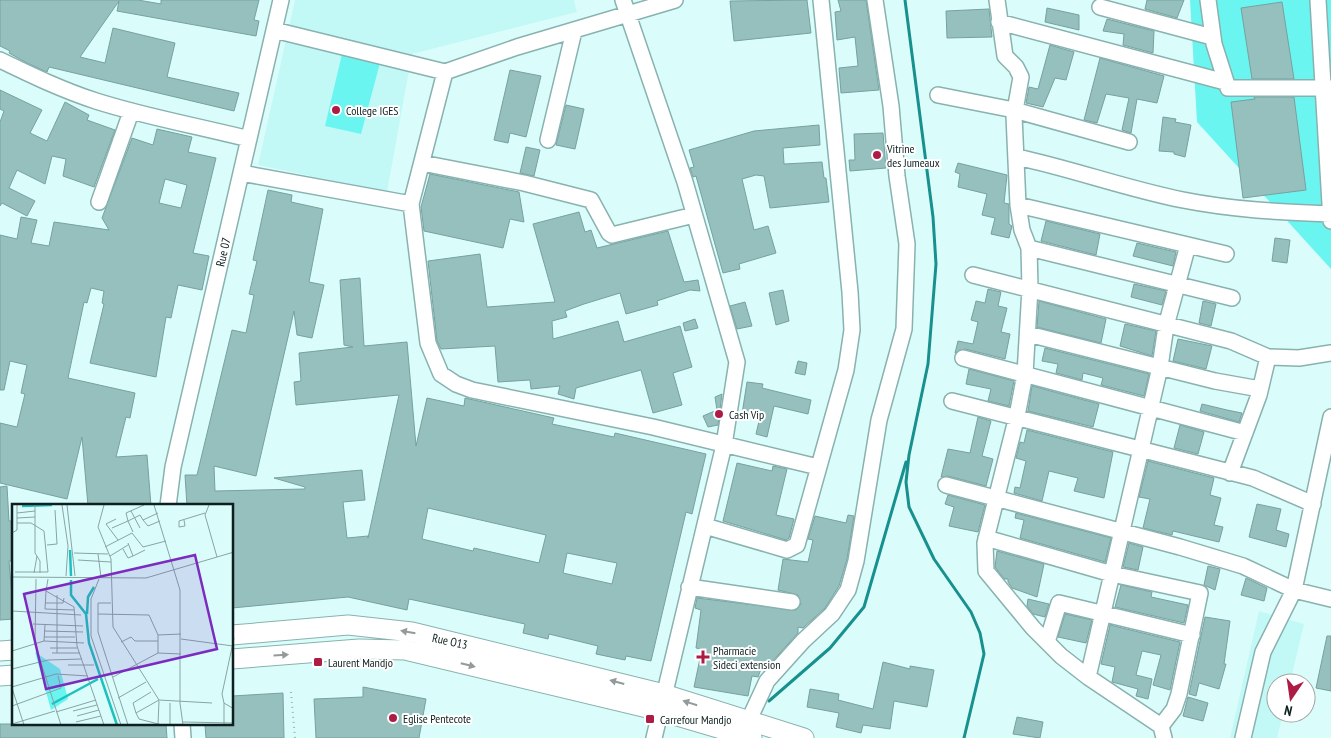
<svg xmlns="http://www.w3.org/2000/svg" width="1331" height="738" font-family="'PT Sans Narrow',sans-serif">
	<rect width="100%" height="100%" fill="#dafdfb"/>
	<path fill="#c2f9f6" d="M295 0H574L577 12 412 54 387 192 258 165Z
		M1259 611 1304 624 1290 683H1276V713H1283L1277 738H1230Z"/>
	<path fill="#6bf5f1" d="M1190 0H1331V269L1197 122Z
		M342 54 380 63 361 134 325 126Z"/>
	<g fill="none" stroke-linecap="round" stroke-linejoin="round">
		<path stroke="#18908e" stroke-width="3" d="M905 0 933 217 936 264 928 364 909 455 906 482 909 507 934 559 971 612 980 633 984 654 964 738
			M769 701 830 648 864 607 906 462"/>
	</g>
	<path fill="#95c0be" stroke="#77a19f" fill-rule="evenodd" d="M0 0H138L161 4V0H259L254 20 259 21 256 36 117 11 119 1 80 57 105 63 113 28 175 43 167 77 239 93 234 111 49 67 47 72 27 63 9 53 10 51 0 46Z
		M807 0 811 33 734 41 730 1Z
		M838 0H866L879 90 841 93 839 68 858 66 855 37 837 40 835 12 841 11Z
		M1147 0H1184L1177 18 1145 9Z
		M1282 2 1294 79H1252L1241 8Z
		M1047 8 1079 15V30L1045 22Z
		M989 9 992 37 947 38 946 11Z
		M1107 19 1154 31 1153 53 1123 45 1124 34 1103 31Z
		M1050 45 1074 52 1066 80 1055 78 1043 107 1026 103 1029 87 1038 89Z
		M1100 58 1164 76 1157 103 1137 99 1131 133 1122 130 1129 98 1106 94 1097 123 1084 120Z
		M510 70 541 76 526 137 510 133 508 143 494 140Z
		M0 90 42 110 30 133 47 141 65 102 89 115 87 120 115 130 94 187 63 176 66 159 52 156 45 184 17 170 9 188 35 201 27 216 2 203 0 206V122L4 111 0 109Z
		M1254 97H1294L1306 190 1243 198 1231 102 1255 99Z
		M566 105 584 109 575 149 556 145Z
		M1163 117 1176 119 1175 122 1191 125 1185 157 1174 154V152L1159 151Z
		M819 125 820 145 783 148 784 164 822 162 824 178H826L829 202 770 208 764 176 756 175 742 179 754 230 768 226 776 253 739 264 740 269 723 273 696 176 693 177 690 168 694 167 689 150 754 131Z
		M157 129 192 137 188 152 216 158 193 253 209 256 202 290 178 285 171 318 166 317 156 377 90 363 104 304 102 303 104 291 91 288 87 303 84 302 68 378 135 393 130 418 126 417 116 457 147 455 151 506H88L82 437 67 499 0 483V423L17 427 25 394 21 393 27 365 10 361 4 390H0V235L17 239 21 217 37 220 31 243 49 246 54 222 109 230 102 218 132 138 153 145ZM165 179 187 185 181 208 159 203Z
		M883 133 886 168 850 171 849 160H855L854 134Z
		M526 147 540 150 534 176 520 173Z
		M958 163 1007 175 1004 203 1009 204V224L1012 226 1009 238 991 234 995 218 982 215 987 194 958 187 960 174 955 172Z
		M430 174 519 192 524 222 510 219 503 248 424 231 421 207Z
		M268 190 292 195 291 202 323 209 309 282 324 285 312 338 297 335 294 311 256 476 214 466 215 491 305 489V487L274 478 362 470 365 500 343 502 347 538 368 536V538L399 395 296 405 294 382 301 381 299 353 353 347 344 345 340 280 360 278 364 346 407 342 416 446 427 398 464 406 465 398 554 418 552 424 614 437 615 433 706 454 692 514 686 512 651 661 626 656 625 660 596 654 598 646 549 634 548 639 523 633 525 624 409 599 407 610 348 597 232 608V506H187L185 475H197L232 330 246 333 254 295 249 294 257 261 253 260ZM428 508 546 535 539 563 474 548 473 551 422 539ZM567 553 617 563 612 584 563 573Z
		M579 212 585 232 591 230 597 248 668 231 684 282 698 280 700 291 690 290 657 301 658 305 626 314 620 293 584 304 565 311 567 317 552 321 553 339 618 321 624 342 680 326 692 367 673 373 682 405 653 413 641 370 576 388 574 399 558 394 560 386 531 389 530 380 498 382 495 346 441 349 437 341 428 261 480 254 487 307 555 302 533 224Z
		M1046 221 1100 234 1096 255 1041 241Z
		M1275 238 1290 240 1287 263 1272 261Z
		M1137 243 1176 252 1173 266 1133 256Z
		M1134 284 1166 291 1162 305 1131 297Z
		M988 289 1001 292 998 306 1007 308 1001 332 1010 334 1005 359 965 349 955 353 958 341 973 344 978 322 971 320 974 309 976 301 985 303Z
		M783 290 789 321 776 325 769 293Z
		M1039 301 1106 319 1101 343 1037 327Z
		M1203 301 1216 304 1211 326 1199 323Z
		M745 302 752 326 737 329 730 306Z
		M695 319 698 328 685 331 683 323Z
		M1125 324 1156 331 1152 356 1120 346Z
		M1178 339 1212 346 1206 369 1173 361Z
		M1045 348 1149 374 1144 396 1101 385 1103 378 1083 373 1082 380 1056 373 1058 364 1042 361Z
		M798 361 807 363 805 375 795 373Z
		M969 369 1014 381 1009 406 988 401 991 389 966 384Z
		M747 382 763 384 762 388 811 400 808 414 774 406 767 437 756 434 760 417 742 414Z
		M1032 386 1099 404 1093 427 1028 411Z
		M722 394 718 425 708 427 703 416 717 410 715 397Z
		M1202 404 1227 410 1242 413 1239 422 1200 411Z
		M978 417 991 421 982 456 993 459 986 486 948 476 941 477 948 449 970 453Z
		M1180 425 1204 432 1198 454 1174 448Z
		M1027 430 1113 452 1104 498 1074 491 1078 478 1049 471 1042 501 1014 493 1015 487 1020 488 1026 461 1016 458 1020 442 1024 443Z
		M1148 461 1214 478 1210 495 1221 498 1214 525 1223 527 1219 542 1173 531 1172 535 1143 528 1150 499 1139 497Z
		M737 463 772 471 773 466 787 469 776 515 794 519 789 538 786 540 723 521Z
		M7 486 9 521H14V561H9L14 619 0 620V487Z
		M948 495 985 505 978 532 949 526 954 507 945 504Z
		M1257 504 1281 509 1276 530 1289 534 1286 547 1249 537Z
		M1016 513 1111 538 1105 562 1020 538 1024 520 1015 518Z
		M848 515 854 516 847 559 839 586 825 608 803 628 798 627V633L769 665 763 664 758 677 752 676 748 696 694 687 702 649 696 648 701 610 695 608 697 598 796 610 801 604 798 595 778 590 783 559 808 562 813 540 808 539 815 516 846 523Z
		M1129 543 1143 547 1138 570 1123 567Z
		M997 551 1044 564 1037 597 1012 588 1008 582V579H1004L995 567Z
		M1208 566 1220 569 1215 590 1204 585Z
		M1246 578 1267 588 1264 601 1241 595Z
		M1121 585 1152 592 1151 597 1188 605 1184 623 1115 607Z
		M1028 599 1049 604 1045 617 1033 614 1027 606Z
		M1065 614 1092 620 1086 643 1058 637Z
		M1205 617 1230 621 1224 664H1226L1219 689 1199 683 1196 696 1189 694Z
		M1110 625 1180 642 1170 690 1153 685 1161 655 1142 651 1136 675 1152 679 1148 699 1136 696 1138 689 1112 682 1115 667 1101 664Z
		M1327 636H1331V691L1316 688Z
		M883 662 910 669V666L934 670 927 707 894 701 890 729 863 725 861 733 836 727 839 713 807 707 810 689 839 694 838 700 873 709Z
		M363 687 426 699 419 738H316L314 699 363 697Z
		M283 693 284 738H206L205 725 232 724V696Z
		M1188 697 1208 703 1203 721 1183 716Z
		M1017 717 1043 722 1040 738 1013 734Z
		M0 724H166L167 738H0Z"/>
	<g fill="none" stroke-linecap="round" stroke-linejoin="round">
		<defs>
			<path id="minor" d="M623 0 685 182 737 362 724 445 654 738
				M997 0 1005 56 1016 67 1021 77 1014 116 1018 205 1022 230 1029 248 1030 288 1025 374 1017 416 985 543 986 571 1033 628 1061 656 1088 677 1161 726 1164 738
				M1208 0 1214 44 1228 88H1331
				M1318 0 1331 221
				M1100 7 1212 37
				M999 22 1225 82
				M274 30 445 72 517 47 675 0
				M0 60C31 75 62 90 96 101 146 117 198 126 249 139
				M445 72 411 204 428 343 441 374 456 384 472 390 653 427 818 467
				M938 95 1014 110 1129 142
				M548 140 574 31
				M1017 157C1073 169 1127 189 1183 200 1234 210 1280 212 1331 214
				M422 163 524 183 591 200 609 233 612 235 694 215
				M241 173 411 204
				M99 202 131 112
				M1018 205 1226 254
				M1029 248 1232 298
				M973 275 1231 341 1268 357
				M1028 334 1215 381 1260 389
				M963 358 1245 433
				M952 401 1253 478 1313 504
				M1230 473 1259 395 1268 357 1299 358 1331 353
				M946 485 1180 547 1243 566 1294 590 1331 599
				M168 506 173 467 281 0
				M705 526 787 550 797 545 846 370 852 330 850 292 821 0
				M986 538 1112 574 1200 593 1179 694 1174 709 1161 726
				M689 587 792 602
				M1047 642 1059 603 1192 635
				M1088 677 1160 367 1166 326 1188 245
				M748 722 767 681 803 641 832 614 848 590 856 561 879 420 904 329 907 244 897 176 891 106 875 0
				M182 724 183 738
				M1243 738 1263 652 1294 590 1331 417"/>
			<path id="major" d="M232 635 348 625 412 632 664 694 804 738
				M0 651 14 650
				M232 659 359 649 405 650 660 711 752 738
				M0 676 14 675"/>
		</defs>
		<use href="#minor" stroke="#88b2b0" stroke-width="18"/>
		<use href="#major" stroke="#88b2b0" stroke-width="21"/>
		<path stroke="#98b5b4" stroke-width="2" stroke-dasharray="1 4" stroke-linecap="butt" d="M291 692 295 738"/>
		<use href="#minor" stroke="#fff" stroke-width="15"/>
		<use href="#major" stroke="#fff" stroke-width="19"/>
	</g>
	<defs><path id="oneway-solid" d="M-6-.8H1V-3.2L6.5 0L1 3.2V.8H-6Z" transform="scale(1.25)"/></defs>
	<g fill="#939a9a">
		<use href="#oneway-solid" transform="translate(408 632) rotate(-170)"/>
		<use href="#oneway-solid" transform="translate(281 655) rotate(-4)"/>
		<use href="#oneway-solid" transform="translate(468 665) rotate(14)"/>
		<use href="#oneway-solid" transform="translate(617 682) rotate(-165)"/>
		<use href="#oneway-solid" transform="translate(690 703) rotate(-162)"/>
	</g>
	<g fill="#ae1b44" stroke="#fff" stroke-width="2">
		<circle cx="336" cy="110" r="5"/>
		<circle cx="877" cy="155" r="5"/>
		<circle cx="719" cy="414" r="5"/>
		<path d="M700.5 649.5h5v5h5v5h-5v5h-5v-5h-5v-5h5z"/>
		<rect x="313" y="657" width="10" height="10" rx="2.5"/>
		<circle cx="393" cy="718" r="5"/>
		<rect x="645" y="714" width="10" height="10" rx="2.5"/>
	</g>
	<g text-anchor="middle" dominant-baseline="central" stroke-width="4" stroke-linejoin="round" paint-order="stroke">
		<g font-size="12" fill="#0e1f1f" stroke="#fff" text-anchor="start">
			<text x="346" y="110">College IGES</text>
			<text x="887" y="148">Vitrine<tspan x="887" dy="14">des Jumeaux</tspan></text>
			<text x="729" y="414">Cash Vip</text>
			<text x="713" y="650">Pharmacie<tspan x="713" dy="14">Sideci extension</tspan></text>
			<text x="328" y="662">Laurent Mandjo</text>
			<text x="403" y="718">Eglise Pentecote</text>
			<text x="660" y="719">Carrefour Mandjo</text>
		</g>
		<g font-size="12" fill="#0e1f1f" stroke="#fff">
			<text transform="translate(223 252) rotate(-77)">Rue 07</text>
			<text transform="translate(450 641) rotate(12)">Rue O13</text>
		</g>
	</g>
	<g transform="translate(12 504)">
		<rect width="221" height="221" fill="#dafdfb"/>
		<path d="M23 148 48 165 56 195 39 206Z" fill="#6bf5f1"/>
		<path fill="none" stroke="#1dc1bd" stroke-width="2.5" d="M10 2 40 1M58 46 59 72M59 76V91L74 110 77 139 105 221M75 110 76 93 82 83M40 200 86 175"/>
		<path fill="none" stroke="#88a4a3" stroke-width="1" d="M23 1V49L28 57V69M50 1 56 42 54 72M55 1 63 72M92 1 86 23 99 55 101 123 147 196 200 199M132 1 114 9 116 17 128 11 131 16 146 9M142 1 168 86V199L171 221M197 1 193 11 205 53M119 7 128 24M5 9 23 7M5 14 23 13M104 15 94 20 106 36M131 16 136 22 148 17M172 16 173 22 167 23V17L193 9M100 24 116 17 121 28M0 29 5 26V1M116 39 121 52 133 46M35 41 45 40 43 6M93 43 120 29 131 43 154 37M111 45 116 54 121 52M62 49 96 50M86 50 89 73M98 52 116 41M66 56 99 58M3 68H36L32 27 19 19H5M22 69 25 52M0 73 134 74 222 48M24 75 23 140 49 221M36 75 34 87 62 103 65 142 92 221M87 75 79 95V132L109 221M34 87 33 105 62 106M33 99H51L52 94M99 99H86V128L116 221M0 107 69 111M86 110 137 111 146 131V149M21 120 71 122M32 127 71 128M146 131 169 130M32 133H63M222 134 210 190 212 199 222 205M169 135 221 142M32 137 72 139M109 138 119 133 123 137H146M38 144H65M0 147 32 137 33 121M40 149H68M45 149V91M56 161H82M0 165 36 156 70 155M101 173 146 149 169 150M0 183 44 170 76 172M0 184 12 221M139 188 121 199 124 209 127 215 150 221M106 194 134 178M0 202 49 184 46 172M61 207 85 201M44 208 84 196M124 209 147 196M65 212 87 206M64 218 89 212M171 218 222 219M0 220 43 207M146 220 147 197M212 220V199M158 221V199"/>
		<path fill="#7b2cbf" fill-opacity="0.15" stroke="#7b2cbf" stroke-width="2.5" d="M183 51 205 145 34 185 12 90Z"/>
		<rect width="221" height="221" fill="none" stroke="#0e1f1f" stroke-width="2.5"/>
	</g>
	<g transform="translate(1291 698) rotate(193)"><circle r="24" fill="#ffffff" stroke="#9fa5a5"/>
	<path d="M0-4L9 19L0 12L-9 19Z" fill="#ae1b44"/>
	<text y="-8" font-size="14" font-weight="bold" text-anchor="middle" fill="#0e1f1f">N</text>
	</g>
</svg>
